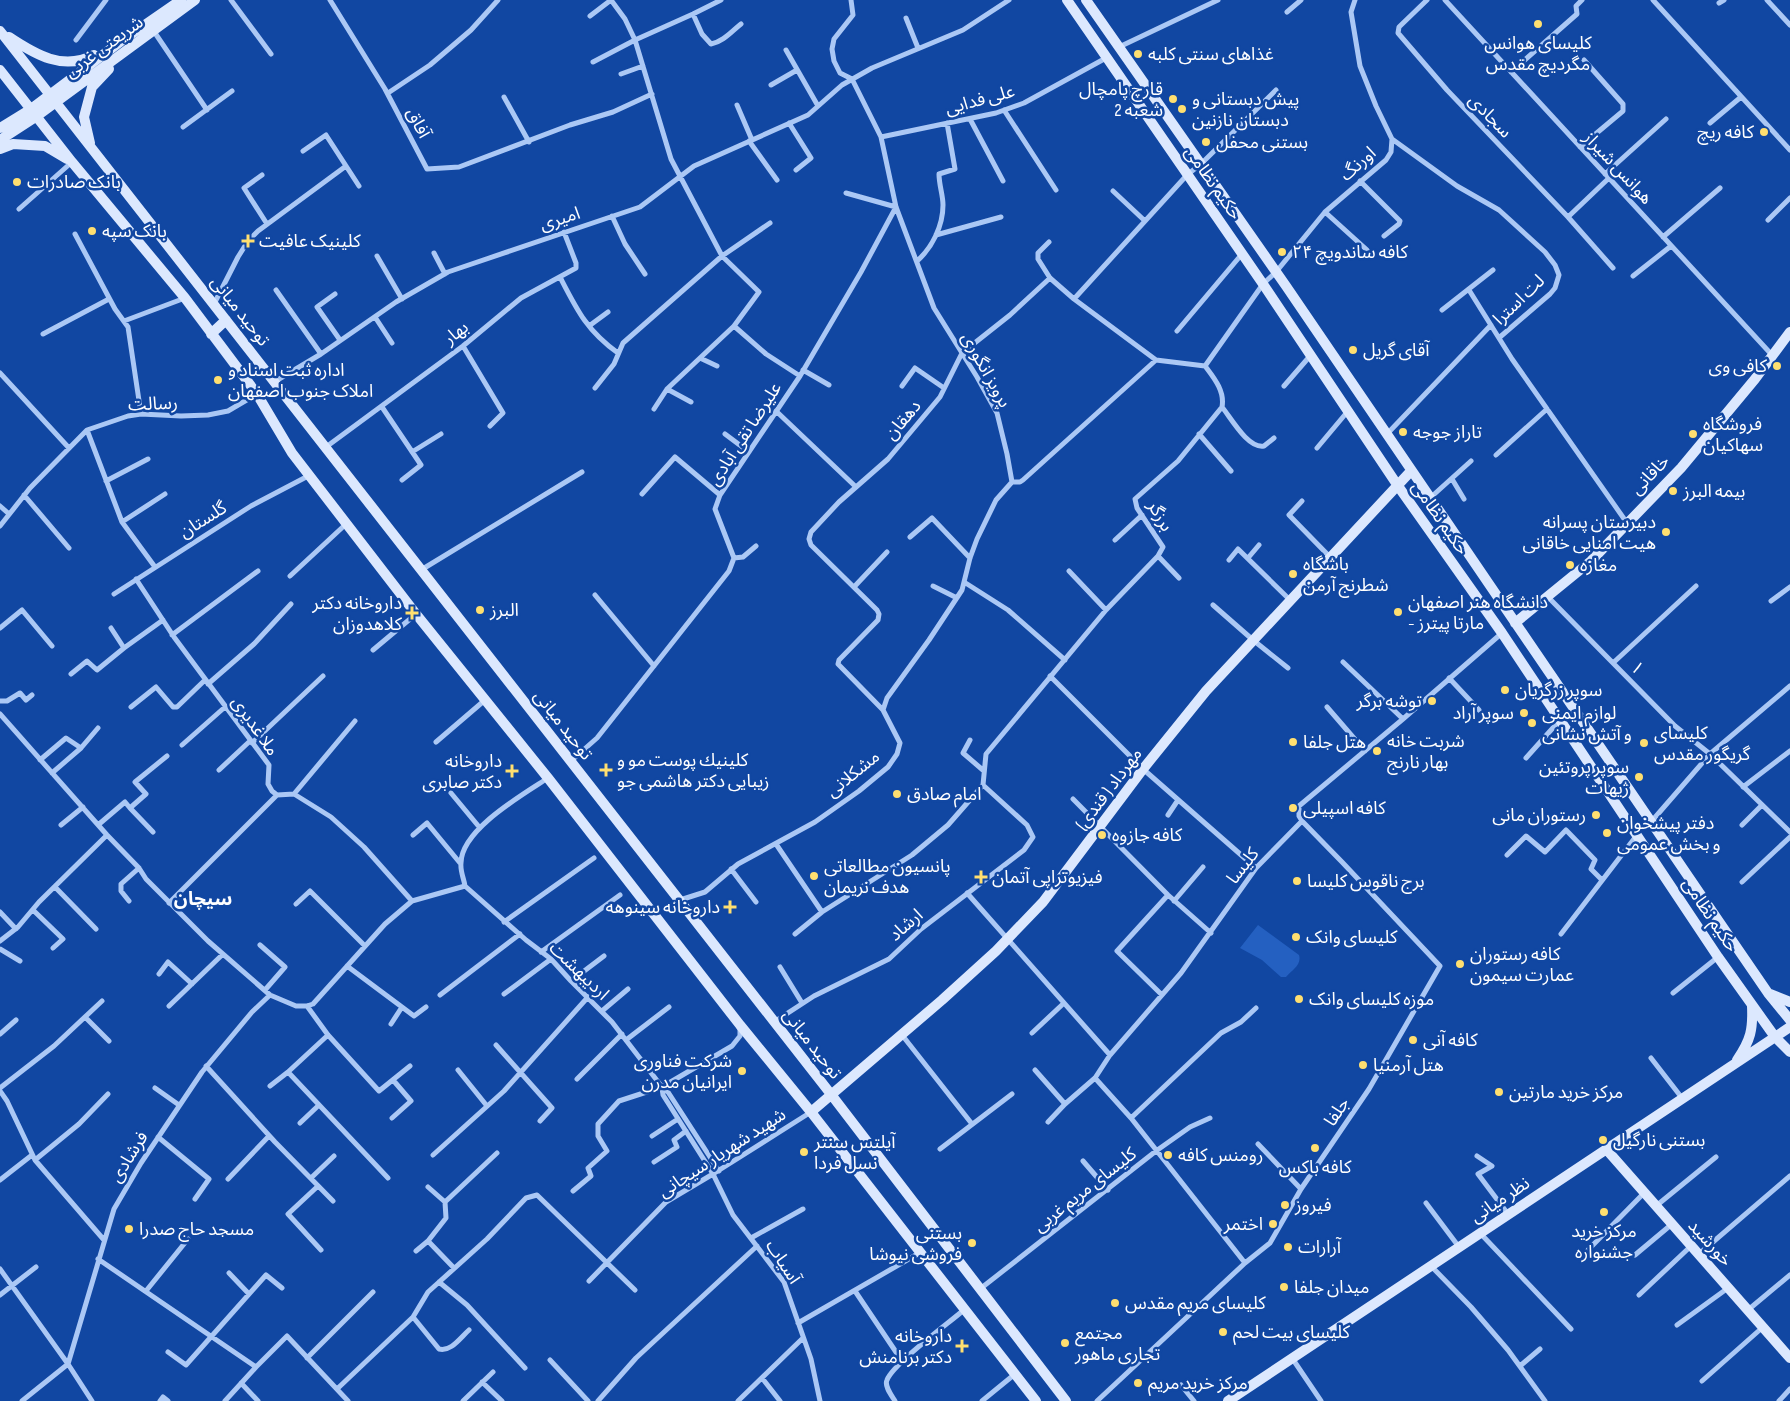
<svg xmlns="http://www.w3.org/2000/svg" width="1790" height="1401" font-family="'Sofia Sans Condensed','Noto Sans Arabic',sans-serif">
	<rect width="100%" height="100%" fill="#1147a2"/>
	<path fill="#2460c1" d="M1258 925 1299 955C1302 965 1292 970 1286 977H1281L1262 960 1240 948Z"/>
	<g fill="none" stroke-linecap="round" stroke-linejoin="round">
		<path stroke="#abc8f5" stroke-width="5" d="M231 0 271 54
			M330 0 385 89 427 169 459 167 570 125 613 112 652 94
			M611 0 625 19 635 40 671 159 722 256 759 292 734 326 667 389 654 409
			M851 0 853 15 834 39 832 49 834 61 840 73 852 79
			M1427 0 1399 27 1398 33 1447 90 1568 217 1613 268
			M1445 0 1772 355
			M1653 0 1790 150
			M1767 0 1790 25
			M1719 3 1724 0
			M1287 12 1301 0
			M693 14 702 34 711 44C723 42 732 31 741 24
			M590 16 611 0
			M906 18 918 48
			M153 30 207 110
			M76 40 106 0
			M1119 47 1218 0
			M786 50 818 106
			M593 62 635 40 693 14 721 0
			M1511 72 1577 14 1576 6 1582 0
			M621 74 643 66
			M852 79 881 137 896 207 934 308 977 377 997 413 1007 454 1012 482 996 500 977 539 970 558 964 582 1008 610 1065 660
			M771 85 797 70
			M388 93 430 65 471 30 498 0
			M504 97 529 142
			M737 105 752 140
			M1004 110 1056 190
			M970 119 1003 181
			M789 123 811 158 796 170
			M1710 123 1741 97
			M183 127 232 91
			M881 137 996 113 1024 103 1106 58
			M1392 139 1457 186 1499 210 1545 252 1555 265 1559 275 1555 288 1550 294 1500 337
			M749 141 777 180
			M1580 147 1623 111V104L1584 60
			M303 151 326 135 359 186
			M1605 174 1666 119
			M262 175 244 188 267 224
			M1360 181 1400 221 1399 224 1384 236
			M1113 191 1145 221
			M19 209 72 162
			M1325 212 1367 250
			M612 216 625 244 645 274
			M1568 217 1609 178
			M1768 220 1790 198
			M75 234 115 309 128 327 141 414
			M936 235 1001 217
			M1663 237 1720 188
			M1049 242 1038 253V259L1050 278 1074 299 1156 360 1205 366
			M434 253 445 274
			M377 256 402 299
			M917 261C932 248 943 226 943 205 943 195 939 185 939 174L955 169 947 123
			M1633 276 1671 246
			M560 277C577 310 587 331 618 353
			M276 290 321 354
			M1469 290 1512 359 1627 523
			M335 294 317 307 340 340
			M1074 299 1187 175 1202 163 1276 90
			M214 304 238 257 248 241 258 231 346 166
			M1442 310 1493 270
			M375 317 392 343
			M124 321 185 298
			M589 326 608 312
			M734 326 766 354 800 376
			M1177 331 1242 254
			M43 334 109 299
			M463 346 503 413 490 426
			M700 358 717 366
			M1205 366 1263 284 1276 272 1325 212 1386 160 1391 152 1392 139 1376 106 1360 66 1351 12 1355 0
			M803 370 829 385
			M0 373 69 448
			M274 382 321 354 396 302 448 272 640 207 694 166 808 115 842 85 872 68 963 30 1009 0
			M902 386 915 368 944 388
			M1284 386 1310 356
			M595 388 614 364 623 343 722 256 770 223
			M667 389 691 402
			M382 407 421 465 402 480
			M1222 407C1231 418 1248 449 1264 446L1274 438
			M776 411 856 487
			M87 430 122 522 155 567
			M725 434 749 452
			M1199 434 1231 471
			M1387 434 1491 325
			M326 447 463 346 521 298 576 268V263L564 232
			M1317 448 1348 411
			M412 452 441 434
			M1496 455 1547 409
			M1452 479 1464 499
			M106 481 148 459
			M1012 482H1020L1023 480 1156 360
			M642 494 675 457 720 495
			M24 495 69 548
			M1430 498 1471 461
			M1302 501 1289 515 1330 557
			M0 506 9 514
			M122 522 165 494
			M0 526 30 488 87 430 128 416 141 414 181 416 208 415 228 411 257 394
			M910 537 932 518 970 558
			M1115 540 1142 515
			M1158 556 1179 578
			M734 558 743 557 756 546
			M1248 558 1259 545
			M1229 560 1238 549 1290 600
			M421 570 582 472
			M1069 571 1106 610
			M290 576 346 524
			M136 579 174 637 269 765 268 784 272 791 277 795 294 794 331 817 364 847 412 901
			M933 586 957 598
			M854 587 887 552
			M114 594 251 506 310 475
			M595 595 654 666
			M1548 597 1675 726 1710 754 1790 832
			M1771 601 1790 587
			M1213 605 1253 640 1288 668
			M0 628 22 610 52 646
			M111 628 124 648
			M172 635 258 571
			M373 650 416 614
			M1343 662 1403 719
			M1613 663 1696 586
			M71 674 87 661 97 670 124 648 163 620
			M1050 676 1143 769 1256 868
			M1449 678 1479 710
			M208 684 254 644 291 604
			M0 701H7L20 693 26 700 32 695
			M131 707 156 687 173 707H177L205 680
			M1327 707 1365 751
			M883 710 887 698 929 640 962 590 964 582
			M0 714 107 835 139 868 146 879 208 941 270 995 296 1006H307L313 1004 385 924 412 901 465 886
			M970 740 963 753 984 771
			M436 742 485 700
			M252 743 323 676
			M182 745 225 707
			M1526 758 1560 720
			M40 760 66 738 81 748 98 728
			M571 761 597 738 729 571 734 558 715 509 720 495 800 376 861 272 896 207 846 193
			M219 770 250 741
			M52 773 81 748
			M1743 787 1790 751
			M451 793 480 828
			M294 794 355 721
			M1073 799 1168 895 1211 933
			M130 808 153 832
			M1168 815 1178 800
			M1651 822 1710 754 1790 686
			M61 825 83 807
			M98 825 125 802 130 808 146 794 135 782 167 756
			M1742 825 1762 805
			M413 835 427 823 460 863
			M776 844 822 912
			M1507 855 1526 836 1545 852 1566 830 1595 860 1591 869 1602 880
			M731 869 756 902
			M1742 882 1790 837
			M465 886 526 940 551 959 571 981 612 1022 662 1087 668 1092 719 1171
			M465 886C464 879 460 871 461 863 461 830 522 795 548 778
			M55 887 96 929
			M967 893 1110 1055
			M680 900 705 892 738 864 815 822 859 791 888 767 897 754 900 743 883 710 838 664 839 660 878 620 879 614 877 610 811 545 809 539 811 532 839 502 888 459 940 397 962 353 1010 315 1050 278
			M129 901 121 891V884L139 868
			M1174 901 1203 867
			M169 903 277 795
			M296 904 310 891 365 946
			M33 910 63 939 53 948
			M0 912 16 929
			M504 922 594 858
			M795 934 822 912 912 855 948 825 983 785 986 754 1106 610 1158 556 1163 547 1137 508 1135 499 1178 461 1222 407C1225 391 1214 378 1205 366
			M1561 934 1637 835
			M0 941 18 927 39 902 107 835
			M260 945 285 967 265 990
			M0 949 20 961
			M541 952 620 895
			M347 966 414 1016 426 1007
			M780 967 802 1003
			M159 974 168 962 192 984
			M571 981 604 956
			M1673 993 1718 957
			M504 994 551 959
			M440 995 520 934
			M1162 995 1117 951 1168 895
			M169 1006 223 954
			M307 1006 328 1035 379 1091 410 1066
			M602 1011 628 989
			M85 1017 109 1041
			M774 1022 814 996 889 959 921 929 1024 850 1033 837 1027 825 983 785
			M391 1024 402 1007
			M1032 1033 1064 1003
			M0 1034 16 1020
			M328 1035 288 1072 388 1178
			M902 1035 972 1124
			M626 1040 669 1007
			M496 1045 552 1108 540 1121
			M1651 1058 1682 1098
			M206 1066 275 1142 333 1201
			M458 1070 487 1106
			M1035 1070 1065 1104
			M1095 1078 1131 1118 1245 1263
			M577 1079 622 1034
			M270 1086 288 1072
			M0 1088 54 1046 102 1001
			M155 1088 179 1105
			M662 1088 663 1095 713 1174 733 1215 784 1282 811 1359 820 1401
			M0 1091 7 1101 35 1160 104 1240
			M392 1118 411 1101 393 1080
			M1131 1118 1221 1033 1241 1022 1256 1008
			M1048 1122 1065 1104 1095 1078 1110 1055 1181 973 1256 868 1302 821
			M300 1123 319 1105
			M652 1136 678 1119
			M158 1137 209 1179 195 1199
			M1258 1144 1301 1189
			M940 1149 1012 1094
			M433 1155 504 1091 588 997
			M1477 1156 1492 1166 1478 1174 1508 1214
			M35 1160 79 1124 108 1094
			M1083 1161 1108 1190
			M654 1162 677 1147 674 1140 686 1131
			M311 1178 334 1156
			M228 1179 269 1136
			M0 1180 32 1155
			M318 1186 288 1214 321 1250
			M428 1187 445 1202
			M573 1191 591 1176 588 1168 607 1151 598 1136V1124L619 1101 662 1087 732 1046 740 1036V1027
			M1426 1203 1459 1247
			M1656 1206 1716 1157
			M1480 1233 1571 1329
			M751 1238 803 1209
			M1588 1250 1644 1193
			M416 1251 428 1241
			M1699 1254 1790 1176
			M1635 1255 1672 1224
			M98 1259 256 1367
			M1431 1266 1471 1307 1508 1350 1545 1401
			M454 1268 428 1241 446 1218 445 1202 497 1153
			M0 1269 68 1364 22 1401
			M229 1273 249 1294
			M589 1281 666 1202 713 1174 811 1112
			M439 1282 467 1305 525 1368
			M980 1289 1156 1151 1190 1127 1210 1118
			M146 1291 188 1239
			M855 1291 902 1361
			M0 1295 36 1267
			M1639 1295 1691 1246
			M1748 1310 1790 1275
			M413 1317 439 1349C451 1352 460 1338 469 1330
			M798 1323 921 1252
			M1677 1325 1728 1288
			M168 1352 186 1365 266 1275 282 1288
			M307 1358 373 1292
			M1292 1358 1321 1401
			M550 1360 588 1401
			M1520 1366 1540 1349
			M762 1378 780 1401
			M1702 1381 1763 1327
			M482 1382 502 1401
			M241 1383 258 1401
			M1181 1385 1194 1401
			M337 1389 413 1317 428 1292 487 1239 526 1198 537 1195 635 1290
			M92 1401 68 1364 114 1209 141 1163 202 1072 252 1012 270 995
			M160 1401 163 1397 168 1401
			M225 1401 256 1367 287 1336 348 1401
			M463 1401 493 1372
			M598 1401 636 1358 757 1246
			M738 1401 803 1338
			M895 1401C892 1396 884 1386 887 1380 894 1363 949 1323 965 1309
			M982 1401 1015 1374
			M1097 1401 1245 1263 1270 1243 1301 1189 1369 1089 1440 966 1342 862 1302 821 1299 816V806L1403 719 1502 633
			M1779 1401 1790 1389"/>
		<path stroke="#dce8fe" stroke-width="10" d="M1067 0 1263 284 1398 486 1502 633 1718 957 1775 1037 1790 1052
			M1086 0 1286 286 1720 923 1768 993 1790 1020
			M0 31 830 1093 1066 1401
			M9 37C36 55 63 71 94 55
			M0 70 72 162 185 298 257 394 292 453 416 614 548 778 740 1025 811 1112 1036 1401
			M0 128 31 109 120 42 181 0
			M0 140 37 116 195 0
			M90 143 84 117 92 87 109 69
			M0 149 13 144 45 146 67 159
			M211 334 226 320
			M1515 623 1591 561 1681 468 1755 379 1790 332
			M1770 994 1790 1002
			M1737 1060C1751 1040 1753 1029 1752 1006
			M811 1112 942 1000 996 951 1043 902 1143 769 1206 691 1411 471
			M1606 1149 1790 1358
			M1228 1401 1790 1027"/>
	</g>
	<g fill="#ffdf70" stroke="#1147a2" stroke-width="2">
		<circle cx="1538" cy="24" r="5"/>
		<circle cx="1138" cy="54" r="5"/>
		<circle cx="1173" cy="99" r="5"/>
		<circle cx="1182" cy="109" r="5"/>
		<circle cx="1764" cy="132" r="5"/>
		<circle cx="1206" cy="142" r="5"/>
		<circle cx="17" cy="182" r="5"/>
		<circle cx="92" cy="231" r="5"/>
		<path d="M245.5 233.5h5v5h5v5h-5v5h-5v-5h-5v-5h5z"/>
		<circle cx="1282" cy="252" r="5"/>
		<circle cx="1353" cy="350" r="5"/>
		<circle cx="1777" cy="366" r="5"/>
		<circle cx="218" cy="380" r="5"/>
		<circle cx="1403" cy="432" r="5"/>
		<circle cx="1693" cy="434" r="5"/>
		<circle cx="1673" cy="491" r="5"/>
		<circle cx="1666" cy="532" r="5"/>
		<circle cx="1570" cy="565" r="5"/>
		<circle cx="1293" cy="574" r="5"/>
		<circle cx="480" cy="610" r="5"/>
		<circle cx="1398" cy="612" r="5"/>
		<path d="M409.5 605.5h5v5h5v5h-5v5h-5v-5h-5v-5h5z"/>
		<circle cx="1505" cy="690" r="5"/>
		<circle cx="1432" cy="701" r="5"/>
		<circle cx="1524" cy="713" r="5"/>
		<circle cx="1532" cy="723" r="5"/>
		<circle cx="1293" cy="742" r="5"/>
		<circle cx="1644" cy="743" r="5"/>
		<circle cx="1377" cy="751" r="5"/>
		<path d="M603.5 762.5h5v5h5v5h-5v5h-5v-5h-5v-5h5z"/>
		<path d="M509.5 763.5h5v5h5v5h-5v5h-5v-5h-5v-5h5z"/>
		<circle cx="1639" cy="777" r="5"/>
		<circle cx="897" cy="794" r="5"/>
		<circle cx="1293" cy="808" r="5"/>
		<circle cx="1596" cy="815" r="5"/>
		<circle cx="1607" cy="833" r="5"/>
		<circle cx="1102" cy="835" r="5"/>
		<circle cx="814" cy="876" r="5"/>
		<path d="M978.5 869.5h5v5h5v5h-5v5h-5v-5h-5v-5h5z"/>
		<circle cx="1297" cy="881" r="5"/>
		<path d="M727.5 899.5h5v5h5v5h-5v5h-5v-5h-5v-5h5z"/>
		<circle cx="1296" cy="937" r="5"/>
		<circle cx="1460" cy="964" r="5"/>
		<circle cx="1299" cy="999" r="5"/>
		<circle cx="1413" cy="1040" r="5"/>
		<circle cx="1363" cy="1065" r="5"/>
		<circle cx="742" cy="1071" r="5"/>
		<circle cx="1499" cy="1092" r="5"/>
		<circle cx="1603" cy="1140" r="5"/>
		<circle cx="1315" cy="1148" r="5"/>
		<circle cx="804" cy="1152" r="5"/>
		<circle cx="1168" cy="1155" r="5"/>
		<circle cx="1285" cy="1205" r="5"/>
		<circle cx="1604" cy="1212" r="5"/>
		<circle cx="1273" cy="1224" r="5"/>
		<circle cx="129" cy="1229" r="5"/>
		<circle cx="972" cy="1243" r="5"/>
		<circle cx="1288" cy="1247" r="5"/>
		<circle cx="1284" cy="1287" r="5"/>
		<circle cx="1115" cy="1303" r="5"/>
		<circle cx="1223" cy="1332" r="5"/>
		<circle cx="1065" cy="1343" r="5"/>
		<path d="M959.5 1338.5h5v5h5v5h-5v5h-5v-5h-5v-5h5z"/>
		<circle cx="1138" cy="1383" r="5"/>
	</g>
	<g text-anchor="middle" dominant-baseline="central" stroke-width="5" stroke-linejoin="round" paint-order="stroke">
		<g font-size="18" fill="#fff" stroke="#1147a2" text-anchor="start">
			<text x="1538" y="43" text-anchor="middle">کلیسای هوانس<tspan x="1538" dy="21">مگردیچ مقدس</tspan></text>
			<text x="1148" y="54">غذاهای سنتی کلبه</text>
			<text x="1163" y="89" text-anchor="end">قارچ پامچال<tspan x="1163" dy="21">شعبه 2</tspan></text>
			<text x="1192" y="99">پیش دبستانی و<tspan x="1192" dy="21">دبستان نازنین</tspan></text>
			<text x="1754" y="132" text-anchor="end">کافه ریچ</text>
			<text x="1216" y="142">بستنی محفل</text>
			<text x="27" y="182">بانک صادرات</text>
			<text x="102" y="231">بانک سپه</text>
			<text x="259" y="241">کلینیک عافیت</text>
			<text x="1292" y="252">کافه ساندویچ ۲۴</text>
			<text x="1363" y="350">آقای گریل</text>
			<text x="1767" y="366" text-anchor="end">کافی وی</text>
			<text x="228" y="370">اداره ثبت اسناد و<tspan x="228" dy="21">املاک جنوب اصفهان</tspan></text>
			<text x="1703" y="424">فروشگاه<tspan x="1703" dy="21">سهاکیان</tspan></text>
			<text x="1413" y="432">تاراز جوجه</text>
			<text x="1683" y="491">بیمه البرز</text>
			<text x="1656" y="522" text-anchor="end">دبیرستان پسرانه<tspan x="1656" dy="21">هیت امنایی خاقانی</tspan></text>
			<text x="1303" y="564">باشگاه<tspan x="1303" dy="21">شطرنج آرمن</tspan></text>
			<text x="1580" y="565">مغازه</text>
			<text x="1408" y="602">دانشگاه هنر اصفهان<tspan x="1408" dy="21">- مارتا پیترز</tspan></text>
			<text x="402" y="603" text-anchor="end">داروخانه دکتر<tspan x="402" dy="21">کلاهدوزان</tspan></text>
			<text x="490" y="610">البرز</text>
			<text x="1515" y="690">سوپر زرگریان</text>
			<text x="1422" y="701" text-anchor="end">توشه برگر</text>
			<text x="1514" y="713" text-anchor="end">سوپر آراد</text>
			<text x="1542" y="713">لوازم ایمنی<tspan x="1542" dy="21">و آتش نشانی</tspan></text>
			<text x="1654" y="733">کلیسای<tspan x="1654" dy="21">گریگور مقدس</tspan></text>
			<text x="1387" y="741">شربت خانه<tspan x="1387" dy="21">بهار نارنج</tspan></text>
			<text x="1303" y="742">هتل جلفا</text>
			<text x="617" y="760">كلينيك پوست مو و<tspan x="617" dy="21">زيبايى دکتر هاشمی جو</tspan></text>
			<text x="502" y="761" text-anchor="end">داروخانه<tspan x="502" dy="21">دکتر صابری</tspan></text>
			<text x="1629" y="767" text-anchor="end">سوپر پروتئین<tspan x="1629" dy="21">ژیهات</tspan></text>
			<text x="907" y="794">امام صادق</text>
			<text x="1303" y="808">کافه اسپیلی</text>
			<text x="1586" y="815" text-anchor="end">رستوران مانی</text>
			<text x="1617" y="823">دفتر پیشخوان<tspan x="1617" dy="21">و بخش عمومی</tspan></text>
			<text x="1112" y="835">کافه جازوه</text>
			<text x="824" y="866">پانسیون مطالعاتی<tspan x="824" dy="21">هدف نریمان</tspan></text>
			<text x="992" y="877">فیزیوتراپی آتمان</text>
			<text x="1307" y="881">برج ناقوس کلیسا</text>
			<text x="720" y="907" text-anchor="end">داروخانه سینوهه</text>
			<text x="1306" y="937">کلیسای وانک</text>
			<text x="1470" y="954">کافه رستوران<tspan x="1470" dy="21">عمارت سیمون</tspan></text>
			<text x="1309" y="999">موزه کلیسای وانک</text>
			<text x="1423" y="1040">کافه آنی</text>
			<text x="732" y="1061" text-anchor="end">شرکت فناوری<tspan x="732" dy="21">ایرانیان مدرن</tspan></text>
			<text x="1373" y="1065">هتل آرمنیا</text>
			<text x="1509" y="1092">مرکز خرید مارتین</text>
			<text x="1613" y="1140">بستنی نارگیل</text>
			<text x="814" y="1142">آیلتس سنتر<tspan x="814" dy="21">نسل فردا</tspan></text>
			<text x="1178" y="1155">رومنس کافه</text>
			<text x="1315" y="1167" text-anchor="middle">کافه باکس</text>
			<text x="1295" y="1205">فیروز</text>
			<text x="1263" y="1224" text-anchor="end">اختمر</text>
			<text x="139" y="1229">مسجد حاج صدرا</text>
			<text x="1604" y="1231" text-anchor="middle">مرکز خرید<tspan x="1604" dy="21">جشنواره</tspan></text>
			<text x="962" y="1233" text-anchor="end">بستنی<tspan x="962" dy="21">فروشی نیوشا</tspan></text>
			<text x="1298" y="1247">آرارات</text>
			<text x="1294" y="1287">میدان جلفا</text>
			<text x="1125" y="1303">کلیسای مریم مقدس</text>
			<text x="1233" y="1332">کلیسای بیت لحم</text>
			<text x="1075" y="1333">مجتمع<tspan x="1075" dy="21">تجاری ماهور</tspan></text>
			<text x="952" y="1336" text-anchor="end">داروخانه<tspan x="952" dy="21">دکتر برنامنش</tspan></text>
			<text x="1148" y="1383">مرکز خرید مریم</text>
		</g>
		<g font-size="18" fill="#fff" stroke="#1147a2">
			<text transform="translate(104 47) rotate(-36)">شریعتی غربی</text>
			<text transform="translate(980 100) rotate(-15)">علی فدایی</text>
			<text transform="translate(1490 116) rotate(46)">سجادی</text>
			<text transform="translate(418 123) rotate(62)">آفاق</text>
			<text transform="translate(1358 164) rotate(-42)">اورنگ</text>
			<text transform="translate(1618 168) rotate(47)">هوانس شیراز</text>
			<text transform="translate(1213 183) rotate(55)">حکیم نظامی</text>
			<text transform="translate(560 219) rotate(-18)">امیری</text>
			<text transform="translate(1519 300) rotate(-44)">لت استرا</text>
			<text transform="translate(240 311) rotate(52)">توحید میانی</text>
			<text transform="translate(456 333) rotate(-38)">بهار</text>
			<text transform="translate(986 370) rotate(61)">پرویز انگوری</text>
			<text transform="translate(153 404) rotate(-2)">رسالت</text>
			<text transform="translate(903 420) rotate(-50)">دهقان</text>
			<text transform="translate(745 434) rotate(-57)">علیرضا تقی آبادی</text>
			<text transform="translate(1650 475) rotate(-46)">خاقانی</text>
			<text transform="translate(1160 516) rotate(60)">برزگر</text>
			<text transform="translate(1440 518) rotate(55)">حکیم نظامی</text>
			<text transform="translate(203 520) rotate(-32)">گلستان</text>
			<text transform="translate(1637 668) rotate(45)">۱</text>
			<text transform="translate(563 725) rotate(52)">توحید میانی</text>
			<text transform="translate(255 726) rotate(55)">ملا غدیری</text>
			<text transform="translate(853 774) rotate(-39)">مشکلانی</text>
			<text transform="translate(1109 789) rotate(-53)">مهرداد ( قندی)</text>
			<text transform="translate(1243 866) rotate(-52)">کلیسا</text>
			<text transform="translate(1710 915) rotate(56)">حکیم نظامی</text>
			<text transform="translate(906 925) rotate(-41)">ارشاد</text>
			<text transform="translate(579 971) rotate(44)">اردیبهشت</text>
			<text transform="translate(812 1044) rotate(52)">توحید میانی</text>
			<text transform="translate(1337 1112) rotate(-56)">جلفا</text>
			<text transform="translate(722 1153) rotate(-33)">شهید شهریار سیچانی</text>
			<text transform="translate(129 1157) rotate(-58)">فرشادی</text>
			<text transform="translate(1085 1190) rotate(-38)">کلیسای مریم غربی</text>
			<text transform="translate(1500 1200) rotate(-34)">نظر میانی</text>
			<text transform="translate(1710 1243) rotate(48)">خورشید</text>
			<text transform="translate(783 1262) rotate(57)">آسیاب</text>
		</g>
		<g font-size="19" font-weight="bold" fill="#fff" stroke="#1147a2">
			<text x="203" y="899">سیچان</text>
		</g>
	</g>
</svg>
